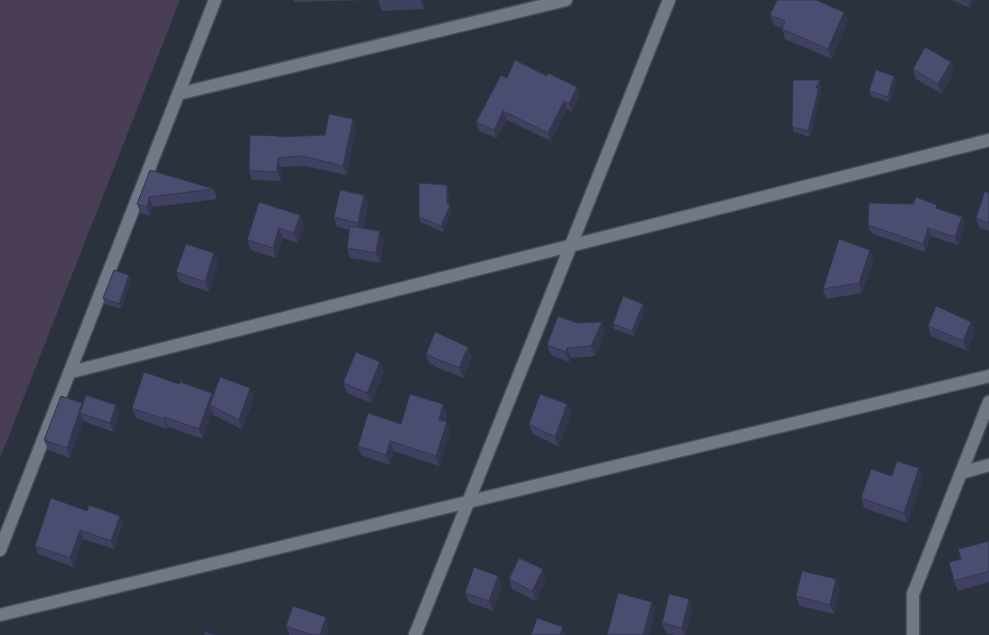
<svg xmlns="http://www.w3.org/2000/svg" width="989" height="635" font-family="Mulish,sans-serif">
	<rect width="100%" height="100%" fill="#2a323d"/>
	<path fill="#493e56" d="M0 0H180L0 458Z"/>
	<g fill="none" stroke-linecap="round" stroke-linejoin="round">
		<defs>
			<path id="minor" d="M178 94 566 0
				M71 372 989 140
				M961 473 989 465
				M0 550 215 0
				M0 615 989 376
				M415 635 669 0
				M913 635V594L989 402"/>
		</defs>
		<use href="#minor" stroke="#4a505a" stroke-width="15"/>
		<use href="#minor" stroke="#717987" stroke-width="12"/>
	</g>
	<path fill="#404160" d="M293 0H369L294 2Z
		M378 0H423L424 9 382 11Z
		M952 0H974L970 8Z
		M844 12 848 21 832 59 785 39 782 28 774 25 770 15Z
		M951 62 954 72 942 94 916 79 913 69Z
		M547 76 577 87 580 95 572 112 567 109 551 141 507 120 497 138 479 131 476 122 507 78Z
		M894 76 896 81 889 102 871 96 869 91Z
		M820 80 821 85 820 89 821 93 810 137 794 132 792 127Z
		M353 119 356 128 347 175 305 166 281 167V181L252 180 249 171 279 136V137L325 135Z
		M150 170 214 189 217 199 153 207 150 216 140 213 137 204Z
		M449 190V204L452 210 443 232 420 222 419 217Z
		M989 193V231L979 228 976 218Z
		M364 195 368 205 363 228 384 241 380 263 350 258 347 248 350 230 337 227 334 217Z
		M938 209 962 217 965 225 958 245 931 236 925 252 871 233 868 225Z
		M300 215 304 225 298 243 283 238 276 258 251 250 247 240Z
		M870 250 874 260 862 293 826 299 823 289Z
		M218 263 209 292 180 282 176 272Z
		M129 275 131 280 121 309 105 304 103 298Z
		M645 309 634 336 614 329 613 324Z
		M971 322 975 332 967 351 931 336 928 326Z
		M577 323 605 332 595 356 571 358 569 362 551 355 547 345Z
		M468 347 472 357 463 378 447 371V372L429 363 426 354Z
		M384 372 371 403 347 393 343 383Z
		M179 384 212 393 213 396 254 398 242 429 213 415 212 411 203 439 168 427 167 429 136 418 132 408Z
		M567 404 571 414 559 447 533 434 529 424Z
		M82 405 119 414 113 432 83 421 70 458 48 450 44 440Z
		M447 414 445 421 450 432 439 466 394 451 390 465 361 455 358 446 401 424Z
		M892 476 923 478 907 523 864 508 861 498Z
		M51 498 123 524 114 549 83 539 73 567 38 554 35 546Z
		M989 541V582L958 591 954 581 961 559Z
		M543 569 546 579 536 601 512 589 509 579Z
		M498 576 502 586 493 611 469 602 465 593Z
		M840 589 834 614 800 606 796 596Z
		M689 599 692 609 686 635H674L666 633 662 623Z
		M286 626 329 627 327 635H289Z"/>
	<path fill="#34354e" d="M420 0H423L424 9Z
		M970 0H974L970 8 969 3Z
		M844 12 848 21 832 59 828 49Z
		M951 62 954 72 942 94 938 84Z
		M894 76 896 81 889 102 888 97Z
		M820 80 821 85 820 89 821 93 810 137 808 131 816 88Z
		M577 87 580 95 572 112 569 104Z
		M564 101 567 109 551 141 548 133Z
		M503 111 507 120 497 138 494 130Z
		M353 119 356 128 347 175 343 166Z
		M278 158 281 167V181L277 172Z
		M447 185 449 190V208L450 205 452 210 443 232 441 226 447 203Z
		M364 195 368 205 361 233 358 223Z
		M149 197 153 207 150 216 147 207Z
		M300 215 304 225 298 243 294 233Z
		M962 217 965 225 958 245 955 237Z
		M279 228 283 238 276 258 273 248Z
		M928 228 931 236 925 252 923 244Z
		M380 231 384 241 380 263 376 253Z
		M870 250 874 260 862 293 859 283Z
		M214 253 218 263 209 292 205 282Z
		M129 275 131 280 121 309 119 304Z
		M643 304 645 309 634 336 632 331Z
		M602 322 605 332 595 356 591 346Z
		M971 322 975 332 967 351 963 341Z
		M468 347 472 357 463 378 459 368Z
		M567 348 571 358 569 362 566 352Z
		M380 362 384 372 371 403 367 393Z
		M250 388 254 398 242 429 239 420Z
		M212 393 215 403 210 405 212 411 203 439 199 429Z
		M82 403 86 413H80L83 421 70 458 67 448Z
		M443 404 447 414 442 429 439 420Z
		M567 404 571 414 559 447 555 437Z
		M116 405 119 414 113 432 110 423Z
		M164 417 168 427 167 429 164 419Z
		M447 422 450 432 439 466 436 456Z
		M390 441 394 451 390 465 386 455Z
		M919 468 923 478 907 523 904 513Z
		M120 516 123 524 114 549 111 541Z
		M80 530 83 539 73 567 70 558Z
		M543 569 546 579 536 601 532 591Z
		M498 576 502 586 493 611 489 601Z
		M836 579 840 589 834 614 830 605Z
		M689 599 692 609 686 635H684L682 628Z
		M652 602 655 612 649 635H643Z
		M326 617 329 627 327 635H320Z
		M563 627 565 635H560Z"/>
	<path fill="#4a4c70" stroke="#34354e" d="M777 0H816L844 12 828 49 782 29 785 21 770 15Z
		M962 0H970L969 3Z
		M925 47 951 62 938 84 913 69Z
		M515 60 547 76 548 73 577 87 569 104 564 101 548 133 503 111 494 130 476 122 501 75 507 78Z
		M876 70 894 76 888 97 869 91Z
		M793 80H820L816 88H819L808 131 792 127Z
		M329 114 353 119 343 166 302 156 278 158 277 172 249 171 250 135 279 136V137L325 135Z
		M150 170 214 189 149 197 147 207 137 204Z
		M419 183 447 185V203L450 205 441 226 419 217Z
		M340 190 364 195 358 223 334 217Z
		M985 191 989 193V223L976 218Z
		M916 197 937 205 936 208 962 217 955 237 928 228 923 244 868 225 869 203 913 204Z
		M259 202 300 215 294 233 279 228 273 248 247 240Z
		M350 226 380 231 376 253 347 248Z
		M839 239 870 250 859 283 823 289Z
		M186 244 214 253 205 282 176 272Z
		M114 270 129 275 119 304 103 298Z
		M623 296 643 304 632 331 613 324Z
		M936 306 971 322 963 341 928 326Z
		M558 316 577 323 602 322 591 346 567 348 566 352 547 345Z
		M435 332 468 347 459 368 443 361V362L426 354Z
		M356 352 380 362 367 393 343 383Z
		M144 372 179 384 180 382 212 393 199 429 164 417V419L132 408Z
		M220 377 250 388 239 420 210 405Z
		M410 394 443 404 439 420 447 422 436 456 390 441 386 455 358 446 368 413 401 424Z
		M540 394 567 404 555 437 529 424Z
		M86 395 116 405 110 423 80 413Z
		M61 396 82 403 67 448 44 440Z
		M897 461 919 468 904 513 861 498 871 469 892 476Z
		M51 498 87 511 89 505 120 516 111 541 80 530 70 558 35 546Z
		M989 541V571L954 581 949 562 961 559 958 549Z
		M519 558 543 569 532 591 509 579Z
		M474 567 498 576 489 601 465 593Z
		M802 571 836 579 830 605 796 596Z
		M618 593 652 602 643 635H607Z
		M669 594 689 599 682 628 662 623Z
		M293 606 326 617 320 635H312L286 626Z
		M537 618 563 627 560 635H531Z
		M205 632 215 635H204Z"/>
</svg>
